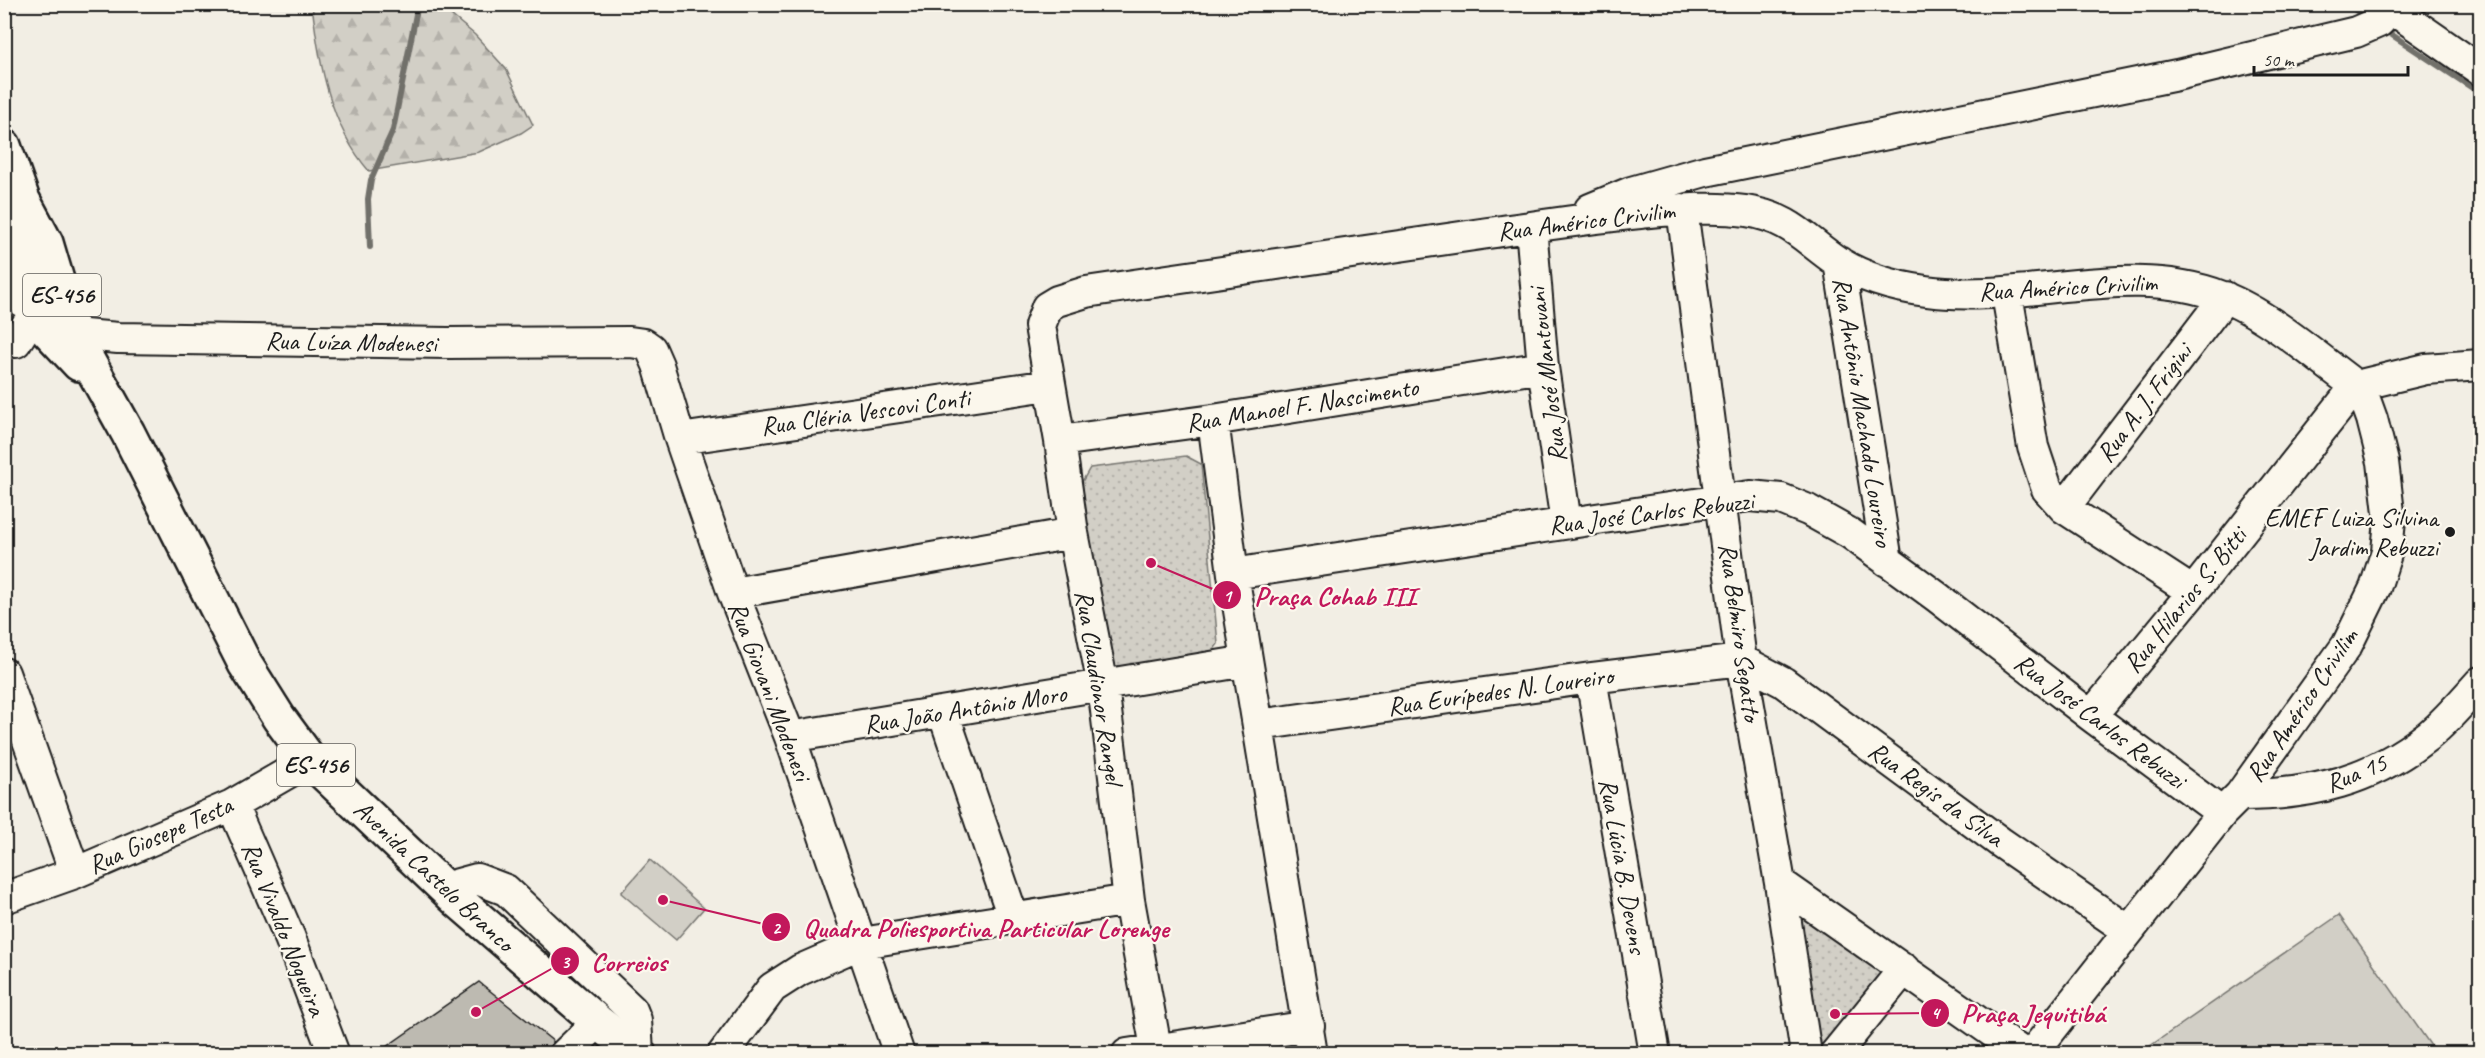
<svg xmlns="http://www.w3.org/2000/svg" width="2485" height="1058" font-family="Caveat,sans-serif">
	<defs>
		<pattern id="forest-firs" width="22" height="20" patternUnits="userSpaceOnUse" patternTransform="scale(1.5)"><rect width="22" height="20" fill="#d2cfc6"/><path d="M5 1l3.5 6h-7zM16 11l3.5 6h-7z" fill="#b4b1aa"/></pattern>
		<pattern id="park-dots" width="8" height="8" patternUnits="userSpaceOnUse" patternTransform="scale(1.5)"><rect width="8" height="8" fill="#d2cfc6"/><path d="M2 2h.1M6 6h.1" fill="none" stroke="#b4b1aa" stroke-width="1.8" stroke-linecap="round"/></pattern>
	</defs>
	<rect width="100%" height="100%" fill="#f2eee4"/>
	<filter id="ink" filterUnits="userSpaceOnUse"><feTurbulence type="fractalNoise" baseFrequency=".0167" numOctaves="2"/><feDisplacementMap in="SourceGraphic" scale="12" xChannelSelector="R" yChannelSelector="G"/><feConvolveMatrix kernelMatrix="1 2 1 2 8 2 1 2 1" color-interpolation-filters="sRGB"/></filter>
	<g filter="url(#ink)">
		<path fill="#d2cfc6" stroke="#777671" stroke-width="1.5" d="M650 860 704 908 676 940 621 893Z
			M2339 915 2436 1053H2140Z"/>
		<path fill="url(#forest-firs)" stroke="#777671" stroke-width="1.5" d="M312 5H439L475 35 506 69 533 125 521 133 479 152 369 171C330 126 319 63 312 5Z"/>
		<path fill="url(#park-dots)" stroke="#777671" stroke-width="1.5" d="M1186 456 1201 464 1218 644 1205 661 1114 677 1104 654 1082 482 1090 468Z
			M1798 913 1894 974 1825 1053H1816Z"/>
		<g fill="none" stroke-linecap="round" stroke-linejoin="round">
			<path stroke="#716f6b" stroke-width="6" d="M2347 4 2367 18
				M2383 29 2480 93
				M370 247 368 199 371 180 393 130 418 4"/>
		</g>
		<path fill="#bdbab1" stroke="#1c1c1c" stroke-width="1.5" d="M479 982 554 1042 541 1054H376Z"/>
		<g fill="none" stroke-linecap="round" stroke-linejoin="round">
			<defs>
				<path id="minor" d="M2385 4 2480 70
					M1590 209 1631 192 1705 171 2177 75 2356 32 2379 22 2396 4
					M1682 209 1741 660 1780 883 1806 1054
					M1531 227 1543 367 1566 523
					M1839 262 1887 561
					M4 272 33 315 16 342
					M2007 294 2033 447 2047 489 2064 508 2193 592
					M73 334 118 338 448 343 630 342 644 344 651 349 658 365 680 439 733 593 790 737 899 1054
					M1213 420 1233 574 1312 1054
					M680 439 1049 385
					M1060 441 1213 420 1543 367
					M2064 508 2225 297
					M1233 574 1722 500 1750 496 1781 499 1808 510 1851 534 1937 597 2091 716 2222 813
					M733 593 1073 533
					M4 673 75 873
					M1591 678 1655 1054
					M943 712 1013 917
					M2091 716 2193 592 2356 386 2426 369 2480 365
					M1258 725 1591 678 1741 660 1783 682 2000 842 2129 931
					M790 737 1247 661
					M2240 795C2312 795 2371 781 2429 735 2447 720 2464 700 2480 682
					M232 805 290 938 334 1054
					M1780 883 2024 1054
					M444 888 477 879 506 890 632 1010 636 1020 638 1052
					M4 898 75 873 232 805 310 760
					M1156 1048 1129 900 1103 686 1073 533 1060 441 1040 326 1047 307 1057 301 1086 292C1220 272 1354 253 1488 233 1539 226 1589 218 1640 213 1675 210 1711 206 1746 211 1791 218 1804 239 1838 262 1864 278 1896 287 1926 291 2025 304 2128 260 2223 297 2266 313 2318 358 2356 386L2363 394 2372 419 2383 462 2390 521 2387 551 2375 588 2347 645 2240 795 2222 813 2032 1054
					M565 1054 598 1022
					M723 1054 772 988 800 970 862 943 1129 900
					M1127 1054 1309 1026
					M1835 1054 1904 969"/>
				<path id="major" d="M4 146 23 200 46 243 73 334 128 433 245 664 279 718 310 760 457 900 598 1022 639 1054
					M23 216C23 249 31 282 33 315L79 364"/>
			</defs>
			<use href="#minor" stroke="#1c1c1c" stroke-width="34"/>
			<use href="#major" stroke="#1c1c1c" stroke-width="38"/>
			<use href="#minor" stroke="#fbf7ec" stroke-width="30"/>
			<use href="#major" stroke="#fbf7ec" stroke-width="33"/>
		</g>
	</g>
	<circle fill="#1c1c1c" stroke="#fbf7ec" stroke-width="2" cx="2450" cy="532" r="6"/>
	<g text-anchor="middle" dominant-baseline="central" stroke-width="4.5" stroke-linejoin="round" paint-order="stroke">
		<g fill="#fbf7ec" stroke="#5f5e5a" stroke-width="1.5">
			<rect x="23" y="274" width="78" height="42" rx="4.5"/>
			<rect x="277" y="744" width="78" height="42" rx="4.5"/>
		</g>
		<g font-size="24" font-weight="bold" fill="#1c1c1c">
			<text x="62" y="295">ES-456</text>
			<text x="316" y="765">ES-456</text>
		</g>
		<g font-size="26" fill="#1c1c1c" stroke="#fbf7ec">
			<text transform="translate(1586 221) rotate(-7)">Rua Américo Crivilim</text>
			<text transform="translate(2068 287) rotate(-3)">Rua Américo Crivilim</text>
			<text transform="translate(351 342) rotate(1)">Rua Luíza Modenesi</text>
			<text transform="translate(1547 375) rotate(-97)">Rua José Mantovani</text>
			<text transform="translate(2144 403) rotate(-53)">Rua A. J. Frigini</text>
			<text transform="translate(1302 405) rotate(-9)">Rua Manoel F. Nascimento</text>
			<text transform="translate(865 412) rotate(-8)">Rua Cléria Vescovi Conti</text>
			<text transform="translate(1863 412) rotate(81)">Rua Antônio Machado Loureiro</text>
			<text transform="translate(1651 513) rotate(-7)">Rua José Carlos Rebuzzi</text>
			<text transform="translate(2185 600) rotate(-51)">Rua Hilarios S. Bitti</text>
			<text transform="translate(1740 632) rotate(82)">Rua Belmiro Segatto</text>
			<text transform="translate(1099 687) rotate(81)">Rua Claudionor Rangel</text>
			<text transform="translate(770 691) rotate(69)">Rua Giovani Modenesi</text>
			<text transform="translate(1500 691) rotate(-8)">Rua Eurípedes N. Loureiro</text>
			<text transform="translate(2302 705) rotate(-56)">Rua Américo Crivilim</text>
			<text transform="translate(965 709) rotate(-9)">Rua João Antônio Moro</text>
			<text transform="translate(2100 721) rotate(37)">Rua José Carlos Rebuzzi</text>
			<text transform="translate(2356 773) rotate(-22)">Rua 15</text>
			<text transform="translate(1936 794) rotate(36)">Rua Regis da Silva</text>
			<text transform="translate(160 835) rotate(-24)">Rua Giosepe Testa</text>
			<text transform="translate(1623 866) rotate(80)">Rua Lúcia B. Devens</text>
			<text transform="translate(434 876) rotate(43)">Avenida Castelo Branco</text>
			<text transform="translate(284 929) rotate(68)">Rua Vivaldo Nogueira</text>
		</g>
		<g font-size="26" fill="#1c1c1c" stroke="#fbf7ec" text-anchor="end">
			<text x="2438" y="517">EMEF Luiza Silvina<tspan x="2438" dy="30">Jardim Rebuzzi</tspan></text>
		</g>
	</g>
	<path fill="none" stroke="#c2185b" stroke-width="2" d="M1151 563L1227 595M663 900L776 927M476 1012L565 961M1835 1014L1935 1013"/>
	<g fill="#c2185b" stroke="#fbf7ec" stroke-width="2">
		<circle cx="1151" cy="563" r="6"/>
		<circle cx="663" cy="900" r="6"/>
		<circle cx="476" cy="1012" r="6"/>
		<circle cx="1835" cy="1014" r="6"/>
		<circle cx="1227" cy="595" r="15"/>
		<circle cx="776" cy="927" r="15"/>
		<circle cx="565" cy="961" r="15"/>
		<circle cx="1935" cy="1013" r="15"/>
	</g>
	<g font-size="18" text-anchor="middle" font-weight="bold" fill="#fff">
		<text x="1227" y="602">1</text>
		<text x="776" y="934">2</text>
		<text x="565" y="968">3</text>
		<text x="1935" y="1019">4</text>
	</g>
	<g font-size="27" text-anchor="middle" font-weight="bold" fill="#c2185b" stroke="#fbf7ec" stroke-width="4.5" stroke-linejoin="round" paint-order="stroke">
		<text x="1335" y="605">Praça Cohab III</text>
		<text x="986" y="937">Quadra Poliesportiva Particular Lorenge</text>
		<text x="629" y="971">Correios</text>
		<text x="2033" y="1022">Praça Jequitibá</text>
	</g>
	<rect width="2485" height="1058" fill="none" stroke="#fbf7ec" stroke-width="24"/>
	<rect x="12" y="12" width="2461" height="1034" fill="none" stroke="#1c1c1c" stroke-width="2" filter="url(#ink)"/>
	<path d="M2254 66v9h154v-9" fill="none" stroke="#1c1c1c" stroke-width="3"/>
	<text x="2263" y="66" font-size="18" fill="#1c1c1c" stroke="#fbf7ec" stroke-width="4.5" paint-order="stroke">50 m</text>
</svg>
